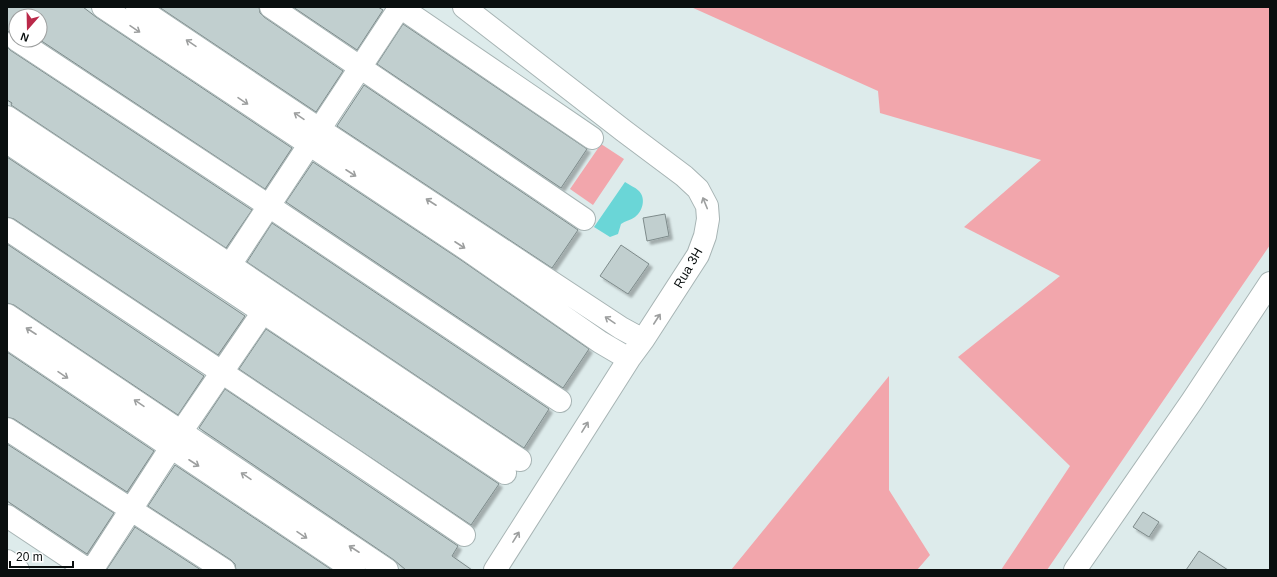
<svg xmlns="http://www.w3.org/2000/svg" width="1277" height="577" font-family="Arial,sans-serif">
	<defs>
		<filter id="shadow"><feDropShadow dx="3.5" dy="3.5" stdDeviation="1" flood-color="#0004"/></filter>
	</defs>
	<rect width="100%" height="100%" fill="#ddebeb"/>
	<path fill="#f2a6ac" d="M691 7H1270V245L1047 570H1001L1070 466 958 357 1060 276 964 227 1041 160 880 113 878 91Z
		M601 144 624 159 593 205 570 189Z
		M889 376V490L930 555 917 570H731Z"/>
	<path fill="#6ad6d7" d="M625 182C629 185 635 187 639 191 646 198 643 211 635 217 631 220 625 221 621 224L618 234 610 237 594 227Z"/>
	<path fill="#c1cfcf" stroke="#7e8b8b" filter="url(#shadow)" d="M7 7H83L96 17 292 148 265 189 40 40V16H16V28L11 29 7 33Z
		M159 7H259L260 13 264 17 343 71 316 112Z
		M293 7H378L383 10 357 50Z
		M403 24 587 149 561 188 377 64Z
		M7 47 10 50 252 210 226 248 11 105 12 103 7 100Z
		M364 85 578 230 552 268 337 126Z
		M7 157 245 316 218 355 14 219 7 217Z
		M313 162 461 260 589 349 563 388 286 202Z
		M665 214 669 236 647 241 643 218Z
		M272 223 549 409 524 448 247 262Z
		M7 244 204 376 178 415 14 305 7 303Z
		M621 245 649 264 628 294 600 276Z
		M266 329 499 484 471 525 239 369Z
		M7 352 154 451 127 492 14 419 7 417Z
		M225 389 458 546 452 556 472 570H406L394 560 199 428Z
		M7 444 114 513 87 554 7 501Z
		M175 465 332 570H236L235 564 231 560 148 506Z
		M1143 512 1159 522 1149 537 1133 527Z
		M135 527 201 570H109L107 569Z
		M1199 551 1228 570H1186Z"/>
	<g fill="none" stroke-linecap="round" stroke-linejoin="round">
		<defs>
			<path id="minor" d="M103 7 468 250 600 342 629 359
				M137 7 319 129 621 328 643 340
				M271 7 584 219
				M400 7 592 138
				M464 7 624 131 684 176 698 189 707 206 708 219 705 236 698 255 643 340 629 359 495 570
				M17 40 269 206 560 401
				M7 117 230 265 520 460
				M7 142 505 473
				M7 229 352 459 464 535
				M230 265 400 7
				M7 315 387 570
				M7 337 354 570
				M7 429 224 570
				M7 516 88 570
				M7 561 18 570
				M92 570 181 432 263 312
				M1075 570 1192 401 1270 283"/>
		</defs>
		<use href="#minor" stroke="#a7b4b4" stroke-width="24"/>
		<use href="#minor" stroke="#fff" stroke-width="22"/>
	</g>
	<defs><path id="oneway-shaft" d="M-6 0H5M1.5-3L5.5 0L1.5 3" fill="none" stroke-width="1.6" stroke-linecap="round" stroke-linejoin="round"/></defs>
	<g stroke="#9d9f9f">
		<use href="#oneway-shaft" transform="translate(135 29) rotate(34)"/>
		<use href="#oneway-shaft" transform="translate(191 43) rotate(-146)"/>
		<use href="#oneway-shaft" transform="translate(243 101) rotate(34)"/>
		<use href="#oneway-shaft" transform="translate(299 116) rotate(-146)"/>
		<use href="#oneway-shaft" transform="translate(351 173) rotate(33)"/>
		<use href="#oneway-shaft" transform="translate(431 202) rotate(-147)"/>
		<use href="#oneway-shaft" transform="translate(705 203) rotate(-112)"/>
		<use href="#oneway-shaft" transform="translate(460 245) rotate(33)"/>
		<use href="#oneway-shaft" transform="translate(657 319) rotate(-57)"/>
		<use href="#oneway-shaft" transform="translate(610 320) rotate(-146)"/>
		<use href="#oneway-shaft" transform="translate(31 331) rotate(-147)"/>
		<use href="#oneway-shaft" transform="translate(63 375) rotate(34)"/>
		<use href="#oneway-shaft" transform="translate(139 403) rotate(-146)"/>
		<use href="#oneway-shaft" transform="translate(585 427) rotate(-58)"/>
		<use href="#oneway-shaft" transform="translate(194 463) rotate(33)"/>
		<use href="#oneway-shaft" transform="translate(246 476) rotate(-146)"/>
		<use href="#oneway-shaft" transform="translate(302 535) rotate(34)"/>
		<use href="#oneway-shaft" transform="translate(516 537) rotate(-58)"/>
		<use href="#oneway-shaft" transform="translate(354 549) rotate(-147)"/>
	</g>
	<g text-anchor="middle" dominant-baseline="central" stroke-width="4" stroke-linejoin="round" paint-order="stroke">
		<g font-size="13" fill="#0a0f0f" stroke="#fff">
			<text transform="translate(688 268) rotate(-60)">Rua 3H</text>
		</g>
	</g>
	<rect width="1277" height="577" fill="none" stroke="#0a0f0f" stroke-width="16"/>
	<g transform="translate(28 28) rotate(200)"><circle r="19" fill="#ffffff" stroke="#9d9f9f"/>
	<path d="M0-3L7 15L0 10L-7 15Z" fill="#ba2949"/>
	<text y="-6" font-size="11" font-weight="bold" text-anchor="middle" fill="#0a0f0f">N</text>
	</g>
	<path d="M10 561v6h63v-6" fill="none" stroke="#0a0f0f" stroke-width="2"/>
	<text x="16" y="561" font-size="12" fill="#0a0f0f" stroke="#ffffff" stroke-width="3" paint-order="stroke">20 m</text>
</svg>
